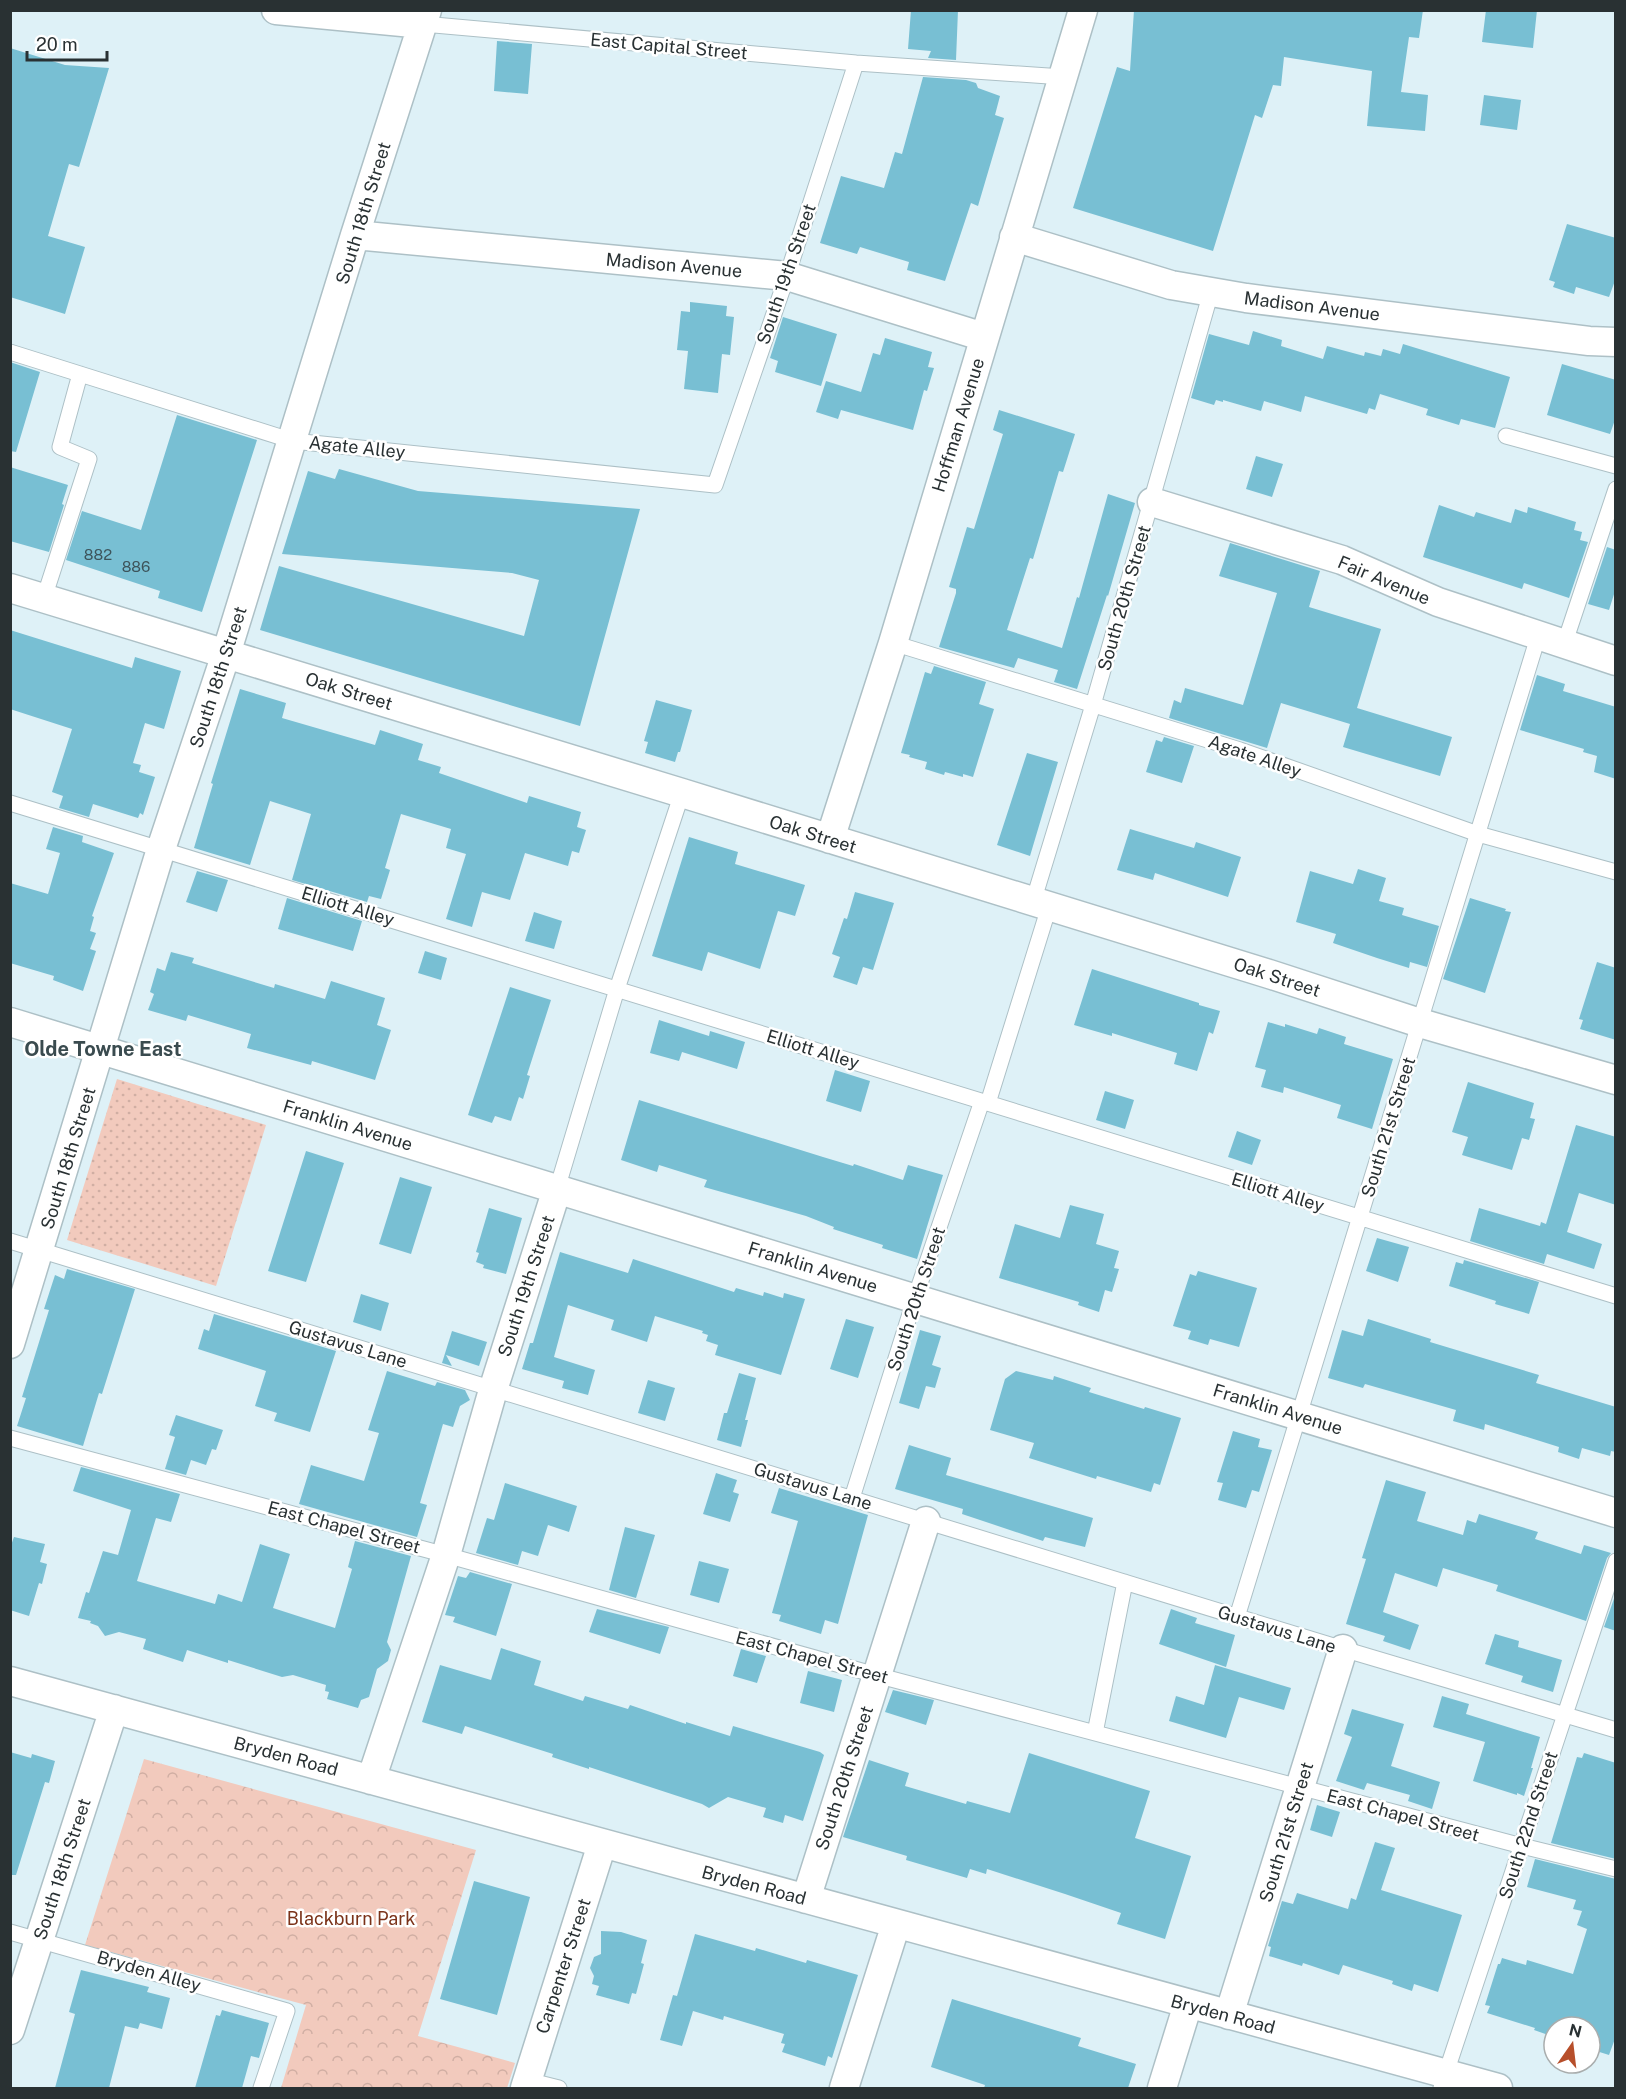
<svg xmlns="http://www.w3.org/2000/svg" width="1626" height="2099" font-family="'Public Sans',sans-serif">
	<defs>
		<pattern id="grass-dots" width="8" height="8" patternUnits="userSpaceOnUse" patternTransform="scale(1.5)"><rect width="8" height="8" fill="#f2cabd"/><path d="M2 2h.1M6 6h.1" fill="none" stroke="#d0aea3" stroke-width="1.8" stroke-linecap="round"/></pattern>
		<pattern id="forest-crowns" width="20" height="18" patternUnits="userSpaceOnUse" patternTransform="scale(1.5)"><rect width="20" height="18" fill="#f2cabd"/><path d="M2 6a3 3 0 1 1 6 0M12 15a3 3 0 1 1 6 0" fill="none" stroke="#d0aea3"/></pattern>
	</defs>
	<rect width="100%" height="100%" fill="#def1f7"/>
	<path fill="url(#grass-dots)" d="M117 1079 266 1125 216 1286 67 1240Z"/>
	<path fill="url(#forest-crowns)" d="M144 1759 476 1850 418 2036 515 2063 507 2088H281L306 2005 85 1945Z"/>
	<path fill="#78bfd3" d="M911 10H958L956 60 928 58 931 51 908 49Z
		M1134 10H1423L1419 38 1409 37 1401 92 1428 95 1425 131 1367 126 1372 71 1284 57 1281 86 1273 85 1262 118 1255 115 1213 251 1073 208 1117 67 1130 71Z
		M1486 10H1537L1533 48 1482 42Z
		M497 41 532 44 528 94 494 91Z
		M10 48 65 65 109 68 79 167 69 164 48 236 85 247 65 314 10 297Z
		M923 77 966 80 976 83 978 88 1000 96 995 115 1004 118 978 206 971 203 945 281 907 270 909 262 860 247 857 254 820 243 841 176 884 188 895 152 902 154Z
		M1484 95 1521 100 1517 130 1480 125Z
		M1567 224 1616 238V278L1609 297 1576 287 1574 294 1553 287 1555 282 1549 280Z
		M690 302 727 306 726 316 734 317 730 355 722 354 718 393 684 389 688 351 677 350 681 311 690 312Z
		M783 317 837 334 821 386 775 372 778 361 770 358Z
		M1253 331 1282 340 1281 346 1323 359 1327 346 1364 356 1365 352 1381 356 1383 349 1400 354 1403 344 1510 377 1495 428 1461 419 1459 425 1426 415 1428 409 1380 394 1375 410 1369 408 1367 414 1305 396 1301 412 1264 401 1261 411 1223 400V402L1216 400 1214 405 1191 398 1209 334 1249 345Z
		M885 338 932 352 928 367 934 368 927 391 924 390 913 430 841 410 838 419 816 412 826 381 861 392 873 353 880 355Z
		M10 362 40 372 16 452 10 451Z
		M1562 364 1616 380V417L1610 434 1547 415Z
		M999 410 1075 434 1063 472 1059 471 1033 559 1030 558 1007 630 1062 648 1077 597 1079 598 1108 494 1135 503 1108 596 1107 595 1077 689 1054 682 1058 670 1018 658 1014 668 939 647 956 593V589L949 587 967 527 974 529 1003 434 993 430Z
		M177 415 257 440 202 612 158 598 160 591 66 560 82 511 141 530Z
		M1256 456 1283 464 1272 497 1246 489Z
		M10 467 68 485 62 504 64 505 49 552 10 541Z
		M339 469 418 491 640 509 580 726 260 630 279 566 524 636 539 580 512 573 282 554 308 471 335 479Z
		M1439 505 1474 517 1476 512 1511 523 1515 509 1527 513 1528 507 1576 522 1574 530 1582 532 1580 540 1588 542 1569 598 1524 583 1522 589 1423 557Z
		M1230 543 1320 571 1309 607 1381 629 1357 708 1452 737 1440 776 1343 747 1350 724 1281 703 1267 748 1169 718 1174 700 1181 703 1185 688 1243 705 1277 593 1219 576Z
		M1607 547 1616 550V588L1609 610 1588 604Z
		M10 630 132 668 135 657 181 671 164 729 145 723 133 763 141 765 139 772 155 777 143 815 140 813 138 818 93 804 89 817 59 808 63 796 52 792 72 729 10 709Z
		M934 666 986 682 979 704 994 709 973 777 963 774V777L945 772 944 775 925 769 927 762 909 757 910 755 901 753 925 672 931 674Z
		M1537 675 1565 684 1563 691 1616 707V779L1594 772 1597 756 1583 752 1584 749 1520 730Z
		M240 689 286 703 282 718 375 745 380 730 423 744 418 760 441 767 439 773 527 803 529 796 581 812 577 827 586 830 579 853 572 851 568 866 525 853 510 900 482 892 472 927 446 919 466 854 446 848 451 829 401 814 385 868 390 870 381 899 369 896 367 902 292 880 311 814 270 801 250 865 194 848 213 784 211 783Z
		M656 700 692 710 680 752H678L675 762 645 753 648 742 644 741Z
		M1164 737 1194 746 1182 783 1146 772 1156 740 1162 742Z
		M1027 753 1058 762 1030 856 997 845Z
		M53 827 83 836 82 842 114 853 92 916 94 917 90 931 96 933 90 949 96 951 83 991 53 980 54 976 10 963V883L48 894 60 853 46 849Z
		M1130 829 1194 848 1196 842 1241 857 1228 897 1155 873 1153 880 1117 870Z
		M689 837 738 852 735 864 805 885 795 916 778 911 760 969 708 952 702 971 652 956Z
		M1358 869 1386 878 1379 901 1404 908 1402 915 1439 926 1427 967 1410 962 1409 968 1377 958 1333 943 1336 934 1296 922 1310 871 1353 884Z
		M197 871 228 880 217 912 186 902Z
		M855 892 894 903 873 970 863 967 857 985 833 977 840 957 832 954 844 918 847 919Z
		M287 898 362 921 353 951 278 929Z
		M1470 898 1506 909 1505 911 1511 912 1485 993 1443 979Z
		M534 912 562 921 554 949 525 941Z
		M425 951 447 958 441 980 418 973Z
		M171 952 194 958 192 963 274 988 275 984 325 999 331 981 385 998 377 1025 391 1030 375 1080 312 1061 311 1065 247 1048 251 1034 188 1015 186 1021 148 1010 154 994 150 992 157 968 165 971Z
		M1597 962 1616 968V1040L1580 1029 1583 1020 1579 1019Z
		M1092 969 1199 1003V1005L1220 1011 1213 1034 1209 1032 1197 1071 1174 1064 1177 1053 1112 1033V1036L1074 1025Z
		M510 987 551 1000 527 1075 530 1076 523 1099 519 1097 511 1121 495 1116 492 1123 468 1115Z
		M659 1020 709 1036 710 1031 745 1042 737 1069 682 1052 679 1061 650 1053Z
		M1268 1022 1285 1027V1024L1317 1034 1319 1028 1346 1037 1344 1044 1393 1059 1372 1129 1337 1118 1341 1105 1284 1087 1283 1093 1261 1087 1266 1070 1255 1067Z
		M835 1070 870 1081 861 1112 826 1101Z
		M1468 1082 1534 1103 1530 1118 1535 1119 1529 1140 1522 1138 1512 1170 1462 1155 1468 1137 1452 1132Z
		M1105 1091 1134 1100 1125 1129 1096 1120Z
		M639 1100 823 1157 853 1166 854 1164 903 1180 908 1165 943 1175 917 1259 882 1248 883 1245 833 1229 834 1227 806 1216 704 1187 707 1180 659 1165 657 1172 621 1160Z
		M1576 1125 1616 1137V1205L1579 1193 1567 1232 1602 1244 1594 1269 1547 1254 1544 1264 1470 1241 1479 1208 1540 1226 1541 1222 1546 1224Z
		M1237 1131 1261 1140 1252 1165 1228 1157Z
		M306 1151 344 1163 306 1282 268 1271Z
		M400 1177 432 1187 411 1254 379 1244Z
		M1070 1205 1104 1214 1096 1244 1119 1251 1114 1268 1119 1269 1112 1292 1105 1290 1099 1312 1078 1305 1079 1302 999 1278 1015 1224 1060 1238Z
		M489 1208 522 1218 506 1274 483 1268 484 1265 476 1262 479 1253 476 1252Z
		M1377 1238 1409 1247 1398 1282 1366 1271Z
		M560 1252 628 1273 633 1259 734 1292 736 1288 763 1296 764 1292 783 1298 784 1293 805 1299 781 1375 715 1355 718 1345 706 1341 708 1335 702 1333 703 1331 655 1316 647 1342 611 1330 614 1320 568 1305 554 1357 595 1370 588 1395 562 1388 564 1381 522 1369 530 1343H533Z
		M1464 1260 1539 1282 1529 1314 1495 1304 1496 1301 1449 1286 1456 1262 1463 1264Z
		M67 1269 135 1289 102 1394 99 1393 83 1446 17 1426 26 1398 22 1397 49 1310 44 1309 55 1275 64 1279Z
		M1198 1271 1257 1288 1239 1347 1210 1339 1208 1345 1188 1339 1191 1331 1173 1326 1190 1274 1196 1276Z
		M361 1294 389 1303 381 1331 353 1322Z
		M214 1314 336 1351 310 1432 274 1421 277 1413 255 1406 266 1371 198 1349 204 1329 209 1331Z
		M846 1319 874 1327 858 1378 830 1369Z
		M1368 1319 1431 1339 1430 1342 1539 1375 1536 1383 1616 1407V1452L1611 1451 1610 1456 1582 1448 1579 1459 1558 1452 1559 1447 1485 1424 1484 1430 1453 1421 1456 1410 1365 1384 1363 1388 1328 1378 1342 1330 1363 1336Z
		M920 1330 941 1336 932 1365 941 1368 935 1388 926 1386 919 1409 899 1403Z
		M452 1331 487 1342 479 1366 446 1355 452 1366 442 1363Z
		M387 1371 435 1386 437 1382 465 1390 470 1400 460 1406 453 1427 443 1424 420 1503 427 1505 417 1537 299 1504 311 1465 364 1481 379 1433 368 1430Z
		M1016 1371 1053 1380 1054 1376 1091 1388 1089 1392 1144 1409 1145 1407 1181 1418 1160 1485 1154 1483 1151 1492 1097 1476 1096 1479 1029 1458 1034 1443 990 1430 1005 1379Z
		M739 1373 756 1378 745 1420H748L741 1447 717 1440 724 1413H727Z
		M648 1380 675 1388 665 1421 638 1413Z
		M176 1415 223 1430 216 1450 212 1449 206 1465 191 1460 186 1475 165 1469 175 1437 169 1435Z
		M1233 1431 1260 1439 1258 1447 1272 1450 1259 1492 1252 1490 1246 1508 1218 1500 1223 1483 1217 1482Z
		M909 1445 951 1458 946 1475 1093 1518 1085 1547 1045 1537 1043 1541 962 1514 963 1509 895 1489Z
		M81 1467 180 1494 171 1522 156 1518 137 1581 215 1604 218 1594 242 1602 260 1544 290 1554 273 1608 335 1628 352 1569 348 1567 355 1541 411 1556 387 1642 391 1650 388 1661 377 1669 369 1697 361 1700 358 1708 327 1699 329 1692 325 1691 326 1685 293 1675 282 1677 228 1660V1663L187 1650 183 1662 143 1649 146 1639 119 1632 105 1636 98 1626 90 1623 91 1621 78 1618 86 1592 89 1593 103 1551 118 1555 131 1510 73 1491Z
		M716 1473 737 1480 733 1492 739 1494 730 1522 703 1514Z
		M1386 1480 1426 1492 1417 1521 1463 1535 1467 1520 1476 1523 1479 1514 1538 1532 1535 1539 1581 1554 1584 1545 1611 1553 1607 1558 1586 1621 1496 1591 1498 1585 1443 1568 1437 1587 1395 1573 1383 1612 1419 1625 1410 1650 1383 1641 1385 1636 1346 1624 1366 1559 1362 1558Z
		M505 1483 577 1506 569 1532 548 1525 538 1556 522 1551 518 1565 476 1553 487 1518 494 1520Z
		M779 1488 868 1515 838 1624 825 1620 821 1634 779 1621 781 1615 772 1613 798 1521 771 1513Z
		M625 1527 655 1535 636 1598 609 1590Z
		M14 1537 45 1544 40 1562 47 1564 42 1584 39 1583 29 1616 10 1610V1548Z
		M699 1561 729 1569 719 1603 690 1595Z
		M470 1572 512 1584 496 1636 453 1622 455 1617 445 1615 458 1576 466 1578Z
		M1616 1593V1631L1604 1627Z
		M597 1609 669 1627 660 1654 589 1632Z
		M1171 1609 1197 1618 1195 1623 1235 1635 1226 1667 1159 1644Z
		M1495 1634 1519 1641 1518 1647 1562 1660 1553 1692 1521 1682 1523 1676 1485 1664Z
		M501 1648 541 1661 534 1685 583 1701 585 1696 628 1709 630 1705 686 1724V1722L730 1736 733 1726 820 1752 824 1755 803 1821 785 1815 783 1823 763 1817 766 1808 728 1797 709 1808 702 1804 589 1767V1769L552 1757 553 1754 465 1726 462 1734 422 1722 440 1665 491 1680Z
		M741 1649 766 1656 757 1683 733 1676Z
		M1215 1665 1291 1688 1284 1710 1239 1697 1226 1738 1169 1721 1176 1696 1204 1705Z
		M808 1671 842 1680 834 1712 800 1703Z
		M893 1690 934 1700 926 1725 885 1712Z
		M1442 1696 1469 1704 1466 1714 1540 1737 1531 1768H1533L1524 1796 1517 1793V1795L1473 1781 1485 1742 1433 1727Z
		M1352 1709 1404 1724 1391 1766 1440 1782 1432 1809 1408 1801 1410 1795 1367 1783 1364 1790 1336 1781 1352 1737 1344 1734Z
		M10 1752 31 1758 32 1754 55 1761 49 1783 45 1782 16 1875H10Z
		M1029 1753 1150 1791 1135 1838 1191 1856 1165 1939 1117 1924 1121 1913 1065 1894 987 1869 986 1874 970 1869 967 1878 906 1860 907 1856 843 1837 869 1760 909 1773 905 1786 966 1804 967 1801 1010 1813Z
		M1584 1753 1616 1763V1859L1551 1843 1577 1757 1582 1758Z
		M1317 1805 1340 1812 1332 1837 1310 1830Z
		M1375 1842 1395 1848 1381 1890 1462 1915 1438 1992 1414 1984 1412 1991 1392 1984 1393 1981 1343 1965 1339 1975 1303 1963 1302 1966 1269 1956 1271 1947 1268 1946 1282 1901 1293 1904 1297 1893 1348 1909 1351 1898 1356 1900Z
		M1535 1859 1616 1879V2036L1609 2055 1590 2049V2027H1554V2037L1534 2030 1535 2028 1487 2013 1490 2006 1485 2005 1498 1964H1500L1502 1958 1526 1965 1527 1960 1573 1974 1587 1929 1577 1925 1582 1911 1573 1909 1576 1900 1527 1887Z
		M474 1881 530 1897 497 2015 440 1999Z
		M601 1931 621 1932 647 1940 641 1963 644 1964 636 1994 632 1993 629 2004 596 1995 599 1986 592 1984 594 1976 590 1968 594 1957 601 1954Z
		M695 1934 755 1951 756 1948 806 1963 807 1960 858 1975 832 2058 828 2056 825 2066 782 2052 785 2044 781 2043 784 2034 724 2016 723 2020 693 2011 682 2046 660 2040 673 1995 677 1996Z
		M81 1970 149 1987 147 1992 170 1998 162 2029 140 2023 138 2029 125 2026 109 2088H55L75 2014 69 2012Z
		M952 1999 1081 2038 1078 2046 1136 2064 1128 2088H984L985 2085 931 2067Z
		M222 2010 269 2023 259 2058 251 2056 242 2088H195L216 2015 220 2016Z"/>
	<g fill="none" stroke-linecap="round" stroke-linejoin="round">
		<defs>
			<path id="lane" d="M423 24 856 63 1063 77
				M10 352 293 441 715 485 787 276 856 63
				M1506 436 1616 466
				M44 598 89 459 60 447 80 374
				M893 643 1240 750 1478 834 1616 872
				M1564 645 1616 489
				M10 803 1616 1296
				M1033 902 1093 705 1211 292
				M988 1103 1049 907
				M557 1189 617 989 682 793
				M10 1241 1343 1649 1616 1730
				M10 1438 446 1555 876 1675 1522 1846 1616 1869
				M852 1498 915 1298 982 1101
				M1237 1617 1538 637
				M1095 1733 1125 1582
				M10 1932 287 2011 261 2088
				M527 2080 559 2088
				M1441 2088 1616 1561"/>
			<path id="street" d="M276 10 423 24
				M355 235 787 276 984 337
				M1014 237 1171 285 1246 298 1589 341 1616 342
				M1152 502 1342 560 1438 602 1616 661
				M10 588 682 793 1269 974 1420 1023 1616 1080
				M830 839 893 643 1083 10
				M10 1022 1616 1513
				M10 1344 161 849 226 654 355 235 427 10
				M10 1681 1498 2088
				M371 1780 446 1555 493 1390 557 1189
				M806 1899 926 1521
				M1229 2015 1343 1649
				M10 2030 114 1709
				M525 2088 602 1844
				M844 2088 896 1924
				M1162 2088 1188 2004"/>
		</defs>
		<use href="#lane" stroke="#adc0c6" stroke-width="17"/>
		<use href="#street" stroke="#adc0c6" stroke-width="31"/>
		<use href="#lane" stroke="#fff" stroke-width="15"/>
		<use href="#street" stroke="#fff" stroke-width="28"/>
	</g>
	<g text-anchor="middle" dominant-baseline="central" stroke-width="5" stroke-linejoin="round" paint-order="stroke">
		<g font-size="15" fill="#3d545b">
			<text x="98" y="554">882</text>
			<text x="136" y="566">886</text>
		</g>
		<g font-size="18" fill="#293133" stroke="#fff">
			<text transform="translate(669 46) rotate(5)">East Capital Street</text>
			<text transform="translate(363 213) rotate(-73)">South 18th Street</text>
			<text transform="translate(674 265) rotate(5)">Madison Avenue</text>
			<text transform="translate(786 274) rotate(-71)">South 19th Street</text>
			<text transform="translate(1312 306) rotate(7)">Madison Avenue</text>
			<text transform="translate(958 425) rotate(-73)">Hoffman Avenue</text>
			<text transform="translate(357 447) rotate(6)">Agate Alley</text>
			<text transform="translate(1384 580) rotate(23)">Fair Avenue</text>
			<text transform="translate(1124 598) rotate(-74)">South 20th Street</text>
			<text transform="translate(218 677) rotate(-72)">South 18th Street</text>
			<text transform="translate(349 691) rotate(17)">Oak Street</text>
			<text transform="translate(1255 756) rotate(19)">Agate Alley</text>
			<text transform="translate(813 834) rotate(17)">Oak Street</text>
			<text transform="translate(348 906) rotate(17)">Elliott Alley</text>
			<text transform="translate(1277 977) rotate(18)">Oak Street</text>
			<text transform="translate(813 1049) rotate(17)">Elliott Alley</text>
			<text transform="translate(348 1125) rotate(17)">Franklin Avenue</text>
			<text transform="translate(1388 1127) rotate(-73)">South 21st Street</text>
			<text transform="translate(68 1158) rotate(-73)">South 18th Street</text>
			<text transform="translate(1278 1192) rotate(17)">Elliott Alley</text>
			<text transform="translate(813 1267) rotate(17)">Franklin Avenue</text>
			<text transform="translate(526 1286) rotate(-72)">South 19th Street</text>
			<text transform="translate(916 1299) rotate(-72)">South 20th Street</text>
			<text transform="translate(348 1344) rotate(17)">Gustavus Lane</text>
			<text transform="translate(1278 1409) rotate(17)">Franklin Avenue</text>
			<text transform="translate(813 1486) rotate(17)">Gustavus Lane</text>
			<text transform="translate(344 1527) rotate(15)">East Chapel Street</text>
			<text transform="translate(1277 1629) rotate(17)">Gustavus Lane</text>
			<text transform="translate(812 1657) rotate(15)">East Chapel Street</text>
			<text transform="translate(286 1756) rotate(15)">Bryden Road</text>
			<text transform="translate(844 1778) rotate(-72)">South 20th Street</text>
			<text transform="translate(1403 1815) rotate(15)">East Chapel Street</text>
			<text transform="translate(1528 1825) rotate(-72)">South 22nd Street</text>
			<text transform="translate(1286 1832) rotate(-73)">South 21st Street</text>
			<text transform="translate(62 1869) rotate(-72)">South 18th Street</text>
			<text transform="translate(754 1885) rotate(15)">Bryden Road</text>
			<text transform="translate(563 1966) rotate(-72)">Carpenter Street</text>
			<text transform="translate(149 1971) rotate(16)">Bryden Alley</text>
			<text transform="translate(1223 2014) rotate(15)">Bryden Road</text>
		</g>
		<g font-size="18" fill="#7a3219" stroke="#fff">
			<text x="351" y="1918">Blackburn Park</text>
		</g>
		<g font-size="20" font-weight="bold" fill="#3a4b4f" stroke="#fff">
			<text x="103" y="1049">Olde Towne East</text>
		</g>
	</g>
	<rect width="1626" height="2099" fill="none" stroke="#293133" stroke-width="24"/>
	<g transform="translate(1572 2045) rotate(14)"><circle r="28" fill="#ffffff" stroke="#a9adad" stroke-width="1.5"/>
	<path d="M0-4.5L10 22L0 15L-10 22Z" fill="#b74f2b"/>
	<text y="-9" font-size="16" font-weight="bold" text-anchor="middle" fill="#293133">N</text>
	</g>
	<path d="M27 51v9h80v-9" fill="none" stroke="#293133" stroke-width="3"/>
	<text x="36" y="51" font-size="18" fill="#293133" stroke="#ffffff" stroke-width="4.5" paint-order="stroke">20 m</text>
</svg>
